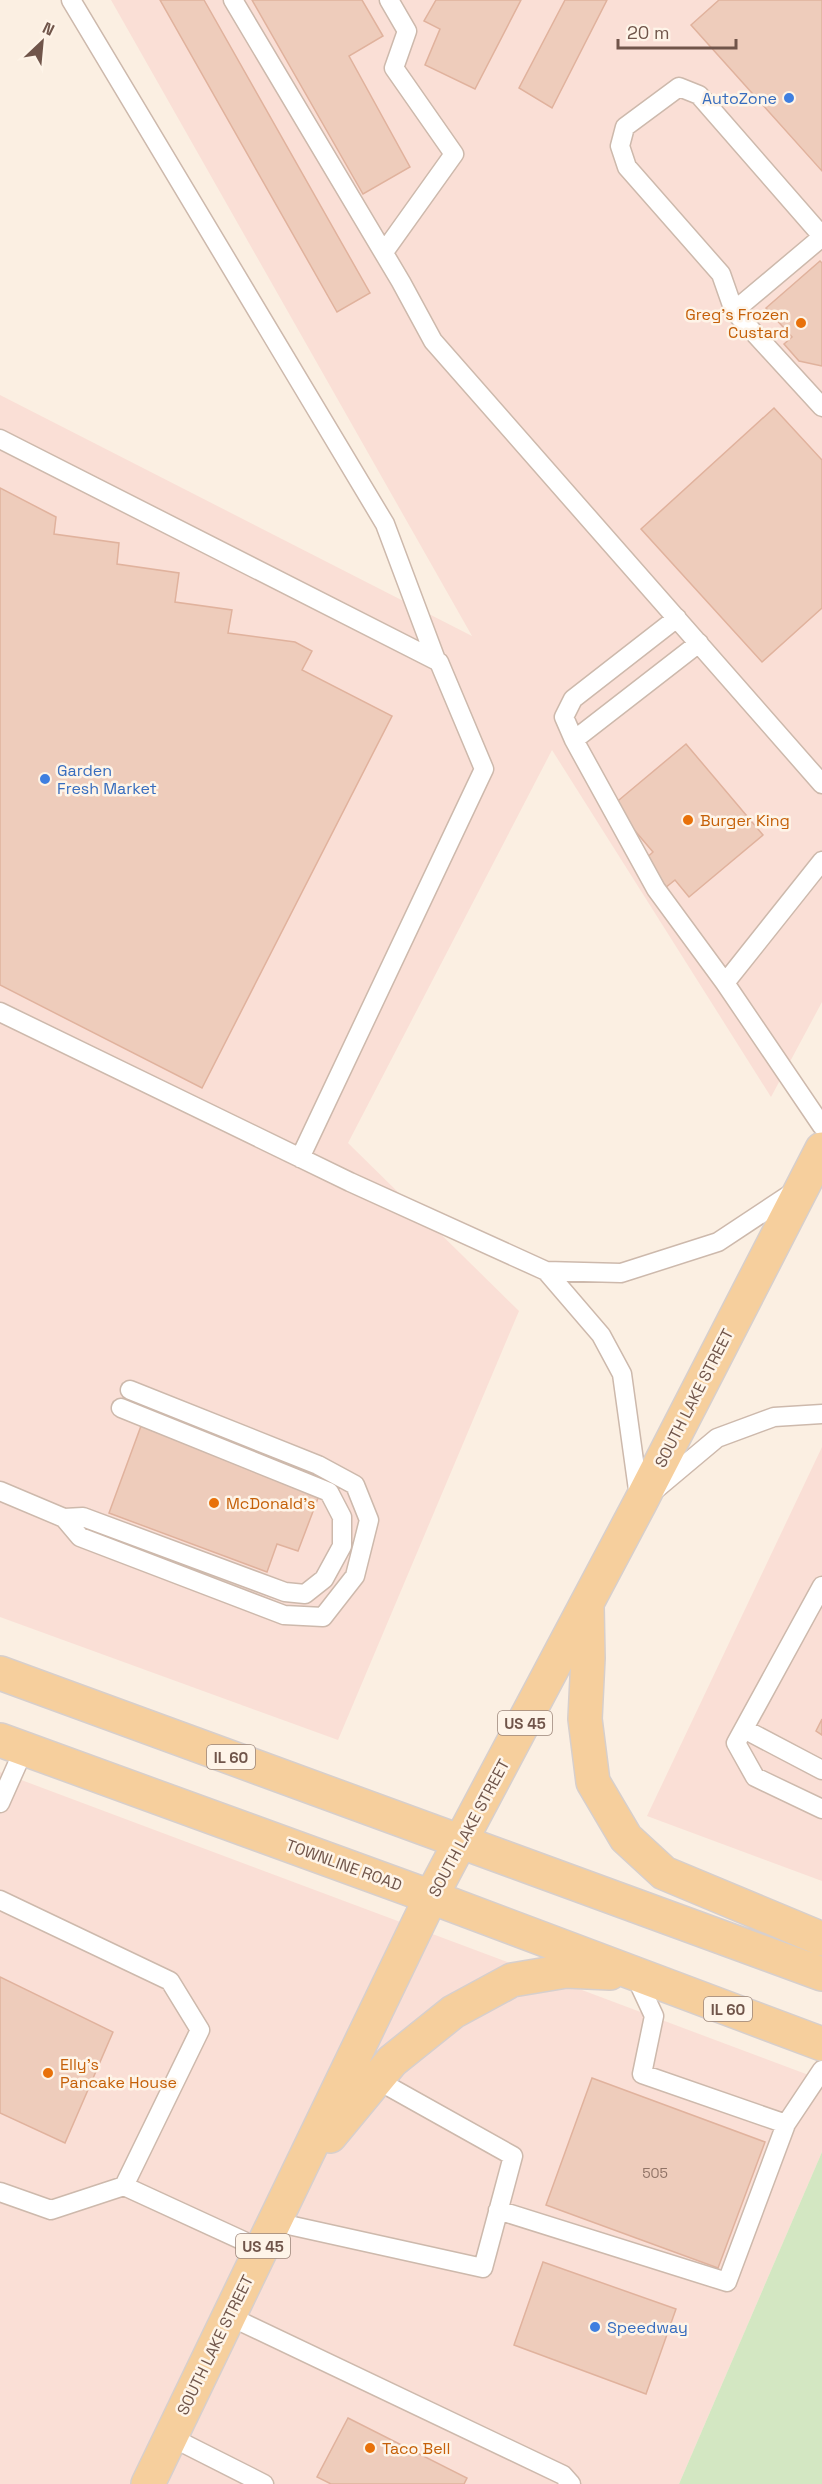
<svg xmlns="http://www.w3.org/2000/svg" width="822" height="2484" font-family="'Space Grotesk',sans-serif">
	<rect width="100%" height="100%" fill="#fbefe2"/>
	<path fill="#fadfd6" d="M111 0H822V1002L771 1097 552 750 348 1143 519 1311 338 1740 0 1617V395L472 636Z
		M822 1447V1881L647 1816Z
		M0 1772 822 2080V2152L679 2484H0Z"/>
	<path fill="#d3e7c2" d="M822 2152V2484H679Z"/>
	<path fill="#ecb" stroke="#e0b29d" stroke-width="1.5" d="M160 0H204L370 293 337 312Z
		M252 0H362L383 36 349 56 410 167 363 194Z
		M436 0H521L475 89 425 65 440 29 424 21Z
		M565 0H607L552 108 519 88Z
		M719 0H822V171L691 25Z
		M820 261 822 263V366L799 361 784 344 792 337 766 308Z
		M774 408 822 460V608L762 662 641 529Z
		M0 488 56 517 54 534 119 543 117 564 179 573 175 602 232 610 228 633 295 642 312 651 302 670 392 716 202 1088 0 985Z
		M686 744 763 835 689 897 675 880 665 888 643 861 653 852 613 805Z
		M141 1426 320 1493 298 1551 277 1544 267 1572 109 1513Z
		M822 1719V1735L816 1731Z
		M0 1977 113 2032 65 2143 0 2113Z
		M592 2078 765 2142 718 2268 546 2205Z
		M543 2262 676 2309 646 2394 514 2345Z
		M348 2418 467 2478 464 2484H331L317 2477Z"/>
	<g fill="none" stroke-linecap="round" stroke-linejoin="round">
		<defs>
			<path id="lane" d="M71 0 385 524 436 660
				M233 0 401 282 433 341 822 784
				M822 237 734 311 822 407
				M384 252 454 154 394 68 407 31 389 0
				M734 311 721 274 627 167 620 146 625 127 679 87 699 95 822 236
				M0 439 439 662 484 769 300 1158
				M677 618 573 699 564 717 574 740 656 889 725 983
				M574 740 699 643
				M822 861 725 983 822 1126
				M0 1012 350 1182 546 1271 621 1273 718 1242 795 1191
				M546 1271 601 1335 622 1374 639 1497
				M655 1490 717 1438 774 1417 822 1414
				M0 1491 64 1518 80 1537 284 1615 323 1617 355 1576 369 1520 355 1485 318 1465 130 1390
				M64 1518 83 1517 285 1592 305 1594 324 1579 342 1546V1517L329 1492 121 1408
				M822 1586 736 1743 755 1777 822 1809
				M744 1729 822 1770
				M0 1803 24 1749
				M0 1900 170 1981 200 2030 124 2186 261 2249
				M634 1973 654 2016 642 2074 786 2124 822 2070
				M0 2192 51 2210 124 2186
				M498 2210 727 2282 786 2124
				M275 2222 483 2268 513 2156 370 2076
				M229 2316 563 2475 571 2484
				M171 2437 264 2484"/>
			<path id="primary" d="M587 1607 588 1658 585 1719 593 1782 626 1838 664 1873 822 1939
				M0 1673 822 1974
				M0 1740 431 1897 822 2044
				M330 2136 392 2061 453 2012 512 1980 566 1971 610 1973
				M148 2484 431 1897 640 1503 822 1149"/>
		</defs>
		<use href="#lane" stroke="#cdb9ac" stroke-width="21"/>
		<use href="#primary" stroke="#d7cfcc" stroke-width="36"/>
		<use href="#lane" stroke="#fff" stroke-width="18"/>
		<use href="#primary" stroke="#f6cf9d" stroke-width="33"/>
	</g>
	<g fill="#3f7fe0" stroke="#fef4e8" stroke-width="2">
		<circle cx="789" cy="98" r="6"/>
		<circle cx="45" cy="779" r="6"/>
		<circle cx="595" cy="2327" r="6"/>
	</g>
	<g fill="#e8710a" stroke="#fef4e8" stroke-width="2">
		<circle cx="801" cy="323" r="6"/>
		<circle cx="688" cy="820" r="6"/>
		<circle cx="214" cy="1503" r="6"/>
		<circle cx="48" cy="2073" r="6"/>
		<circle cx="370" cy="2448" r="6"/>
	</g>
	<g text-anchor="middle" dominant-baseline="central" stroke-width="5" stroke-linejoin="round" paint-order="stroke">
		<g font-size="14" fill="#907366">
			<text x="655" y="2173">505</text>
		</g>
		<g fill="#fef4e8" stroke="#9b8579" stroke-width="1.5">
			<rect x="498" y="1711" width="54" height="24" rx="4.5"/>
			<rect x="207" y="1745" width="48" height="24" rx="4.5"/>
			<rect x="704" y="1997" width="48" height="24" rx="4.5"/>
			<rect x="236" y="2234" width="54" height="24" rx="4.5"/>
		</g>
		<g font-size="15" font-weight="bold" fill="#70554a">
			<text x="525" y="1723">US 45</text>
			<text x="231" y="1757">IL 60</text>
			<text x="728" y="2009">IL 60</text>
			<text x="263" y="2246">US 45</text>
		</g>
		<g font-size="16" fill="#366cbe" stroke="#fef4e8" text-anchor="start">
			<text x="777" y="98" text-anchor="end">AutoZone</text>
			<text x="57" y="770">Garden<tspan x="57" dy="18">Fresh Market</tspan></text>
			<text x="607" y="2327">Speedway</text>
		</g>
		<g font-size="16" fill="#c56008" stroke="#fef4e8" text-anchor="start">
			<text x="789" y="314" text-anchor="end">Greg's Frozen<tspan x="789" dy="18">Custard</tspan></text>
			<text x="700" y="820">Burger King</text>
			<text x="226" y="1503">McDonald's</text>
			<text x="60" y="2064">Elly's<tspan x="60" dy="18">Pancake House</tspan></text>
			<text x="382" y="2448">Taco Bell</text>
		</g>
		<g font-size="16" fill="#70554a" stroke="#fef4e8">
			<text transform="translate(694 1398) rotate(-63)">SOUTH LAKE STREET</text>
			<text transform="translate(469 1828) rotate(-62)">SOUTH LAKE STREET</text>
			<text transform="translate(344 1865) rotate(20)">TOWNLINE ROAD</text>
			<text transform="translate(215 2345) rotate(-64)">SOUTH LAKE STREET</text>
		</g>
	</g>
	<g transform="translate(42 42) rotate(26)" stroke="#fef4e8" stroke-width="4.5" paint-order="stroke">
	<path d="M0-4.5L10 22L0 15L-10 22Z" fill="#70554a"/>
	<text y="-9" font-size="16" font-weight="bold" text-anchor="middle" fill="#70554a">N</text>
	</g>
	<path d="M618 39v9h118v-9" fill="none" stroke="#70554a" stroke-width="3"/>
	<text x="627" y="39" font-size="18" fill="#70554a" stroke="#fef4e8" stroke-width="4.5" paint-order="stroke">20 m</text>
</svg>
